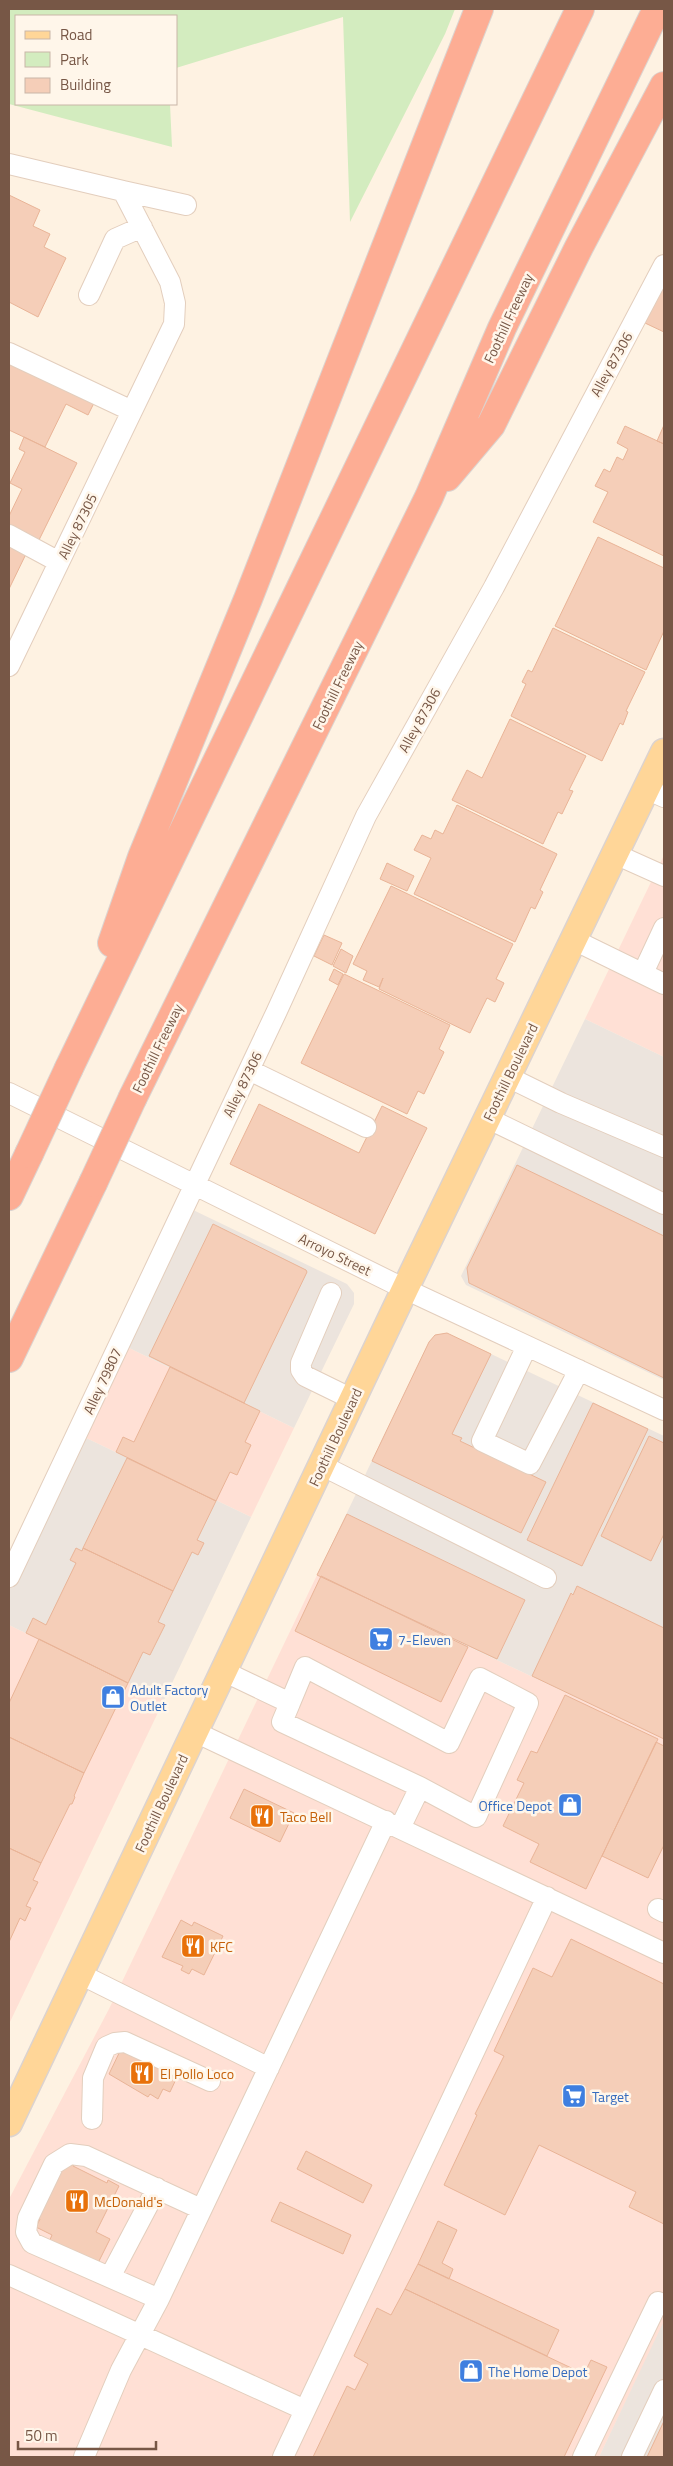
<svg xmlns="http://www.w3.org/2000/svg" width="673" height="2466" font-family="'Titillium Web',sans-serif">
	<rect width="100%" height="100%" fill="#fef2e2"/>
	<path fill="#ffe0d5" d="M664 855V1057L585 1019Z
		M125 1346 294 1428 251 1517 82 1436Z
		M317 1575 664 1739V2323L599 2457H9V2199L109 2009Z
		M9 1625 164 1700 9 2024Z"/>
	<path fill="#ece4dd" d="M585 1019 664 1057V1380L466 1285 461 1276Z
		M191 1209 347 1284 354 1293V1304L294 1428 125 1346Z
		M447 1333 664 1436V1739L317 1575 429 1342 435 1335Z
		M82 1436 251 1517 164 1700 9 1625V1587Z
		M663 2323 664 2457H599Z"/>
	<path fill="#d3ecbf" d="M9 9H455L445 34 350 222 343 17 176 68V16H16V104H170L172 147 9 104Z"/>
	<path fill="#f5ceb8" stroke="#e9b497" d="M9 195 40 210 33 226 50 234 44 247 66 258 38 317 9 302Z
		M664 284V332L645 323Z
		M9 360 95 401 88 415 66 404 45 447 9 430Z
		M664 425V444L657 441Z
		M625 426 664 444V556L593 522 608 492 595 486 604 469 610 472 617 457 623 460 628 449 617 443Z
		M24 437 77 463 38 542 9 528V516L22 489 10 483 25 452 19 449Z
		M598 537 664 568V631L646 670 555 626Z
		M9 545 26 554 9 589Z
		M553 628 645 672 626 711 628 712 623 725 620 723 602 761 511 716 526 684 522 682 528 670 532 672Z
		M510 719 586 756 569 790 573 791 562 814 558 812 543 844 452 800 467 770 482 778Z
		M457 805 557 854 540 890 543 892 535 909 531 907 515 942 414 894 431 858 414 850 422 835 431 839 435 830 443 834Z
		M387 863 414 876 407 891 380 879Z
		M391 886 513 944 496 979 504 983 495 1002 487 998 470 1033 379 989 383 978 379 987 363 980 367 971 353 964Z
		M324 935 342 943 332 965 314 956Z
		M341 949 353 956 346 973 333 966Z
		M334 969 343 974 338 985 329 980Z
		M344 974 450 1025 439 1049 444 1052 424 1094 418 1091 407 1114 301 1063Z
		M259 1104 359 1153 382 1106 427 1128 375 1234 230 1164Z
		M517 1165 664 1236V1378L469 1283 467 1268Z
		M213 1224 306 1270 307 1272 244 1403 149 1356Z
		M447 1333 491 1354 452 1434 462 1438 460 1441 546 1482 521 1533 372 1461 429 1342 435 1335Z
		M170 1367 260 1411 245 1442 251 1445 237 1475 230 1472 216 1501 116 1452 123 1437 134 1442Z
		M593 1403 648 1429 582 1566 527 1540Z
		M649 1436 664 1443V1534L651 1561 601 1536Z
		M127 1458 216 1501 197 1540 204 1543 198 1555 192 1552 173 1591 83 1548Z
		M347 1514 525 1600 497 1659 317 1575Z
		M76 1548 82 1551 83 1548 173 1591 158 1622 165 1625 150 1655 143 1652 128 1683 26 1633 33 1618 46 1625 76 1563 70 1560Z
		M321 1576 468 1647 441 1702 295 1631Z
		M577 1586 664 1628V1739L532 1676 571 1593 573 1595Z
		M39 1639 128 1683 84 1773 9 1737V1703Z
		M565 1695 658 1739 586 1889 530 1862 539 1844 503 1826 524 1783 517 1780 531 1751 537 1753Z
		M9 1737 84 1773 74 1796 75 1797 72 1804H70L41 1863 9 1848Z
		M656 1742 664 1746V1845L648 1878 602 1856Z
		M244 1789 294 1813 280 1842 230 1818Z
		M9 1848 41 1863 33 1880 38 1882 26 1906 31 1908 25 1921 20 1918 9 1942Z
		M181 1920 192 1926 194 1922 223 1936 204 1975 192 1969 189 1974 181 1970 183 1966 162 1957Z
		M571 1939 664 1984V2224L629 2207 636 2192 539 2145 505 2215 444 2185 477 2115 475 2114 504 2056 494 2051 533 1968 552 1977Z
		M122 2047 178 2075 170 2092 163 2089 158 2099 150 2094 148 2097 109 2074Z
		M306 2151 372 2185 363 2203 297 2169Z
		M65 2159 74 2164 73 2166 107 2183 108 2180 119 2186 96 2232 110 2239 97 2265 49 2242 52 2235 36 2227 40 2219 35 2216Z
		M280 2202 351 2235 343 2254 271 2221Z
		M438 2221 457 2230 442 2263 453 2269 449 2279 418 2264Z
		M418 2264 559 2330 547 2356 405 2289Z
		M405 2289 584 2374 591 2360 607 2367 564 2457H313L347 2386 355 2390 368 2364 354 2356 377 2308 391 2315Z
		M664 2421V2457H647Z"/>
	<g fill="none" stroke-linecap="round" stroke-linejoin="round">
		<defs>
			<path id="minor" d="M9 164 123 191 170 282 175 303 174 324 9 666
				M123 191 186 205
				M89 295 115 239 142 227
				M9 353 132 411
				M9 535 59 562
				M646 789 664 797
				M615 854 664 876
				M574 940 664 984
				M643 973 664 928
				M249 1070 366 1127
				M508 1077 561 1103 664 1147
				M9 1093 405 1289 664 1410
				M487 1118 664 1204
				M331 1293 301 1363V1370L305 1376 352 1399
				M527 1346 482 1441 530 1464 579 1370
				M321 1465 546 1578
				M9 1577 276 1013 366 816 494 587 664 265
				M223 1671 290 1703 282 1722 420 1787 400 1828
				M290 1703 305 1667 449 1743 480 1678 528 1703 476 1817 420 1787
				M195 1732 664 1953
				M658 1909 664 1912
				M80 1974 269 2068
				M92 2119 93 2078 106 2047 115 2043 125 2042 210 2081
				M9 2275 305 2410
				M110 2277 157 2188
				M159 2299 32 2243 26 2232 28 2218 54 2164 70 2154 86 2156 201 2209
				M84 2457 121 2370 159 2299 386 1821
				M283 2457 547 1897
				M583 2457 658 2302 664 2305
				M632 2457 664 2390"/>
			<path id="major" d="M9 2123 405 1289 664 752"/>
			<path id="highway" d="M447 477 491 425 579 247 664 86
				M112 943 142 857 248 599 479 9
				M69 1068 580 9
				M133 1097 429 497 502 328 657 9
				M9 1196 29 1154
				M9 1358 93 1183"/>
		</defs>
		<use href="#minor" stroke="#e3cebd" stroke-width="22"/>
		<use href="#major" stroke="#dcd3cf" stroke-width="29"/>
		<use href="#highway" stroke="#dcd3cf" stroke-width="30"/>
		<use href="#minor" stroke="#fff" stroke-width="20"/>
		<use href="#major" stroke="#ffd698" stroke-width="26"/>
		<use href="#highway" stroke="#fdad94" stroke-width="28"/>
		<defs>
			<path id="highway-bridge" d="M29 1154 69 1068
				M93 1183 133 1097"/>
		</defs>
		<use href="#highway-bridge" stroke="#dcd3cf" stroke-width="30" stroke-linecap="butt"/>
		<use href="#highway-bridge" stroke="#fdad94" stroke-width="28"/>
	</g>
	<defs>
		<symbol id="supermarket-square" viewBox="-11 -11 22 22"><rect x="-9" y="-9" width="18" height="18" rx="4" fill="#3f7fe0" stroke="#fff6ea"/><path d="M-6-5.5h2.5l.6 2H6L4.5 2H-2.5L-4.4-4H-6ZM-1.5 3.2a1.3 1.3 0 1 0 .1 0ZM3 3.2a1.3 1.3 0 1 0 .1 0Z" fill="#fff"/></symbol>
		<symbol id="shop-square" viewBox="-11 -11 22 22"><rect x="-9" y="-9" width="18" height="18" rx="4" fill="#3f7fe0" stroke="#fff6ea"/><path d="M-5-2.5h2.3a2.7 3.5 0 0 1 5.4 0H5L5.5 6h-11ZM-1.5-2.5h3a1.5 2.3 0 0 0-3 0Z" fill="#fff"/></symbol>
		<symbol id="restaurant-square" viewBox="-11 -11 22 22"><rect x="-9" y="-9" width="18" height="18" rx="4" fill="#e8710a" stroke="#fff6ea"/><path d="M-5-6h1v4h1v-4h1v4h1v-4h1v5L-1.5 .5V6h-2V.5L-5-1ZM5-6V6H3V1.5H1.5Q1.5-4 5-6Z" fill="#fff"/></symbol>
	</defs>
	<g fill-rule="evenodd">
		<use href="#supermarket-square" x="367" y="1625" width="28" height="28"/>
		<use href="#shop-square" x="99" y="1683" width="28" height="28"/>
		<use href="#shop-square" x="556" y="1791" width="28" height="28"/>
		<use href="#restaurant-square" x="248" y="1802" width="28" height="28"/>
		<use href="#restaurant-square" x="179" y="1932" width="28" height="28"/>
		<use href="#restaurant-square" x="128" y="2059" width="28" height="28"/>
		<use href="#supermarket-square" x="560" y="2082" width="28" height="28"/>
		<use href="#restaurant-square" x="63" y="2187" width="28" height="28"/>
		<use href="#shop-square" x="457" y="2357" width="28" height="28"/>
	</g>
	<g text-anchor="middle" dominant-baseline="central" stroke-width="5" stroke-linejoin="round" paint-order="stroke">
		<g font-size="14" fill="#775746" stroke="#fff6ea">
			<text transform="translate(508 318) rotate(-65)">Foothill Freeway</text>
			<text transform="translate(611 364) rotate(-61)">Alley 87306</text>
			<text transform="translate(77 526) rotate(-64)">Alley 87305</text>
			<text transform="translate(337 685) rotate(-64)">Foothill Freeway</text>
			<text transform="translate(419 720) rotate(-61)">Alley 87306</text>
			<text transform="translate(157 1048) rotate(-64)">Foothill Freeway</text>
			<text transform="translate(510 1072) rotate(-64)">Foothill Boulevard</text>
			<text transform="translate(242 1084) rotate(-64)">Alley 87306</text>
			<text transform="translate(335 1254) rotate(26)">Arroyo Street</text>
			<text transform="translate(102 1381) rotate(-65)">Alley 79807</text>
			<text transform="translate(335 1437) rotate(-65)">Foothill Boulevard</text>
			<text transform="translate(161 1803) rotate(-65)">Foothill Boulevard</text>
		</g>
		<g font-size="14" fill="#366cbe" stroke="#fff6ea" text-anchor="start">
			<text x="398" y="1639">7-Eleven</text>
			<text x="130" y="1689">Adult Factory<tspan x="130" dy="16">Outlet</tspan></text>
			<text x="552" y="1805" text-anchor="end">Office Depot</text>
			<text x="592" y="2096">Target</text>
			<text x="488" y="2371">The Home Depot</text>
		</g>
		<g font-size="14" fill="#c56008" stroke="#fff6ea" text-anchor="start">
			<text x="280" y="1816">Taco Bell</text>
			<text x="210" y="1946">KFC</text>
			<text x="160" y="2073">El Pollo Loco</text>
			<text x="94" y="2201">McDonald's</text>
		</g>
	</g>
	<rect width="673" height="2466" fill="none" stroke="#775746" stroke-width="20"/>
	<rect x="15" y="15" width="162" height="90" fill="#fff6ea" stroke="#c9b6a8"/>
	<rect x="25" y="31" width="25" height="8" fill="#ffd698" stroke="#c9b6a8"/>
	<text x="60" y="40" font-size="15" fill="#775746">Road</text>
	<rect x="25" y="52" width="25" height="15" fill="#d3ecbf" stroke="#c9b6a8"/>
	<text x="60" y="65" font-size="15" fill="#775746">Park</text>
	<rect x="25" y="78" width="25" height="15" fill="#f5ceb8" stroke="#c9b6a8"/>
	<text x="60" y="90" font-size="15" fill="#775746">Building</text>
	<path d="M18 2441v8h138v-8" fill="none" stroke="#775746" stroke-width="2.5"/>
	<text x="25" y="2441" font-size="15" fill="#775746" stroke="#fff6ea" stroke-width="4" paint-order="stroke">50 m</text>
</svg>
